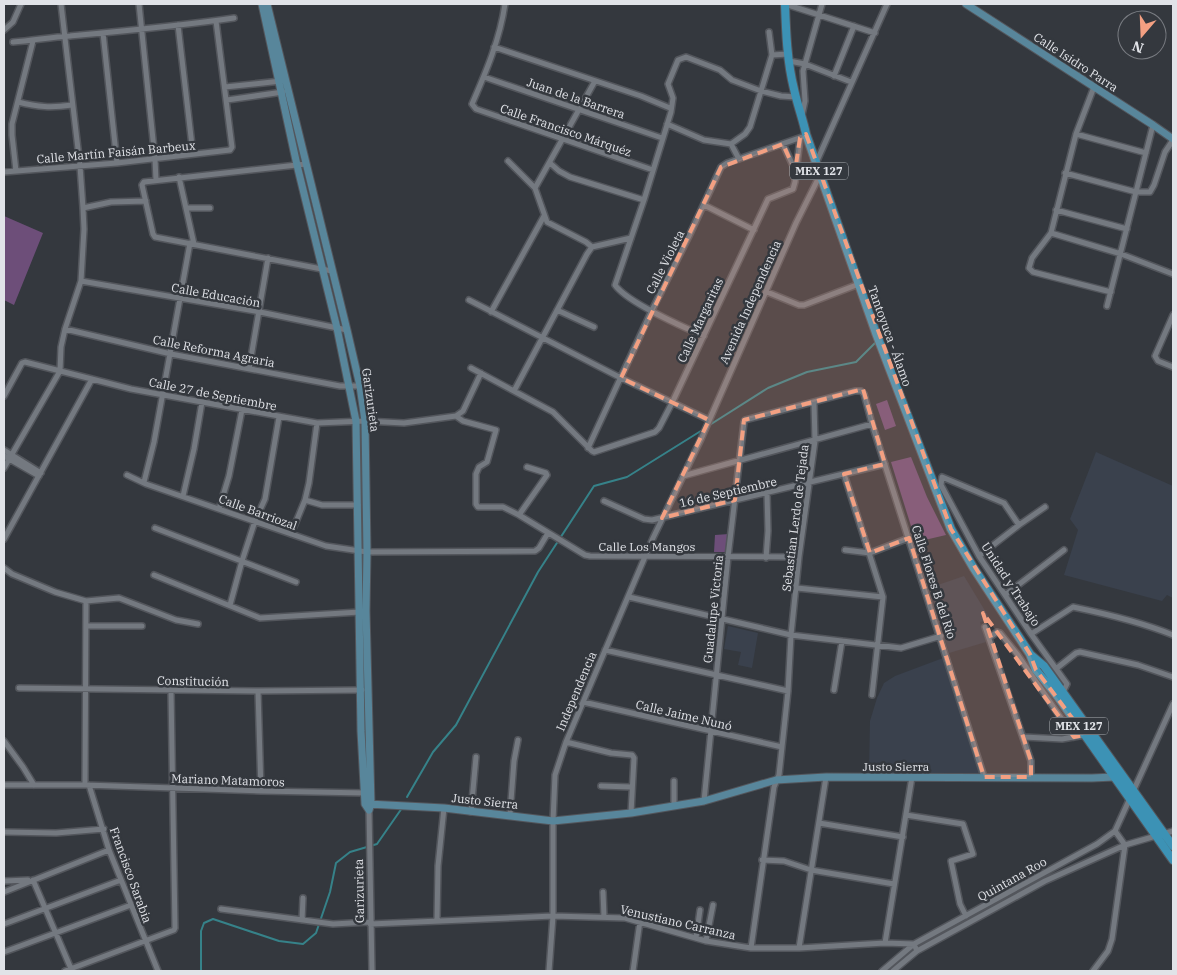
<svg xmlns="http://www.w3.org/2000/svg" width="1177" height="975" font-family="'IBM Plex Serif',serif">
	<rect width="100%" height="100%" fill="#34383e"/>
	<path fill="#3a414d" d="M1096 452 1173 486V598L1167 595 1162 601 1064 575 1078 530 1070 519Z
		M964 576 990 619 980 622 986 642 949 653 929 588Z
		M728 626 758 633 752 668 738 665 741 652 724 649Z
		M943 658 980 774 869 773 870 721 877 698 884 683 895 676Z"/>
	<path fill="#6d4e79" d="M4 216 43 233 14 305 4 300Z
		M887 400 896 426 885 430 876 404Z
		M911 457 927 497 946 535 916 542 891 462Z
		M729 534 727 552H714L715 535Z"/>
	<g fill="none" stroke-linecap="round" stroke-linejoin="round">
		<path stroke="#368289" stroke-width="2" d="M880 338 886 333
			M708 426 768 388 807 372 856 362 877 341
			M407 797 433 752 456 725 538 572 594 486 627 477 704 429
			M201 971V931L204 923 213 919 279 941 303 944 316 933 330 892 336 863 350 852 377 844 402 808"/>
		<defs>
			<path id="street" d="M139 4 155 159 156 180
				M505 4C500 39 486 72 472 104L476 109 653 170
				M785 4 875 33
				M178 25 193 154
				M4 30 13 22 21 4
				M103 33 117 163
				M13 42C32 41 50 37 70 36 124 31 179 26 234 18
				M494 47 641 96 670 108
				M772 55 788 54
				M789 61 805 64 851 82
				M834 76 854 26
				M484 77 662 138
				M225 87 281 81
				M1094 87 1076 134 1051 233 1032 258 1029 268 1033 272 1111 292
				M227 100 283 92
				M18 102C38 107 51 108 72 105
				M802 115 805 101 803 71 822 4
				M667 124 704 140 731 144
				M1076 134 1146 153
				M731 144 745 134 750 127 772 55 769 32
				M731 144 739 159
				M783 144 795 170
				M508 161 535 188 547 222 586 242 592 247
				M550 163 559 171 570 177 644 200
				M816 163 887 4
				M306 164 144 182 142 185 153 234 155 237 332 271
				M16 171 12 135V124L33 41
				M4 172 117 163 230 150 232 147 216 21
				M1065 173 1136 192H1150L1154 185 1165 152 1173 140
				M179 177 194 244
				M535 188 595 81
				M704 205 754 230
				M83 208 111 202 146 201
				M186 208H210
				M1056 210 1127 229
				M1051 233 1121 254 1173 274
				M592 247 631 238
				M81 281 260 312 347 330
				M767 292 799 305H804L859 284
				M469 300 621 378 709 420
				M1107 306 1153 125
				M557 310 594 327
				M491 312 544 216
				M1173 315 1155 356 1158 361 1173 367
				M65 329 171 354 340 386H360
				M704 336C683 327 627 302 615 285L644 200 671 112 673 98 668 84 678 60 686 57 720 70 732 80 761 91 781 96 796 97
				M471 368 553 412 592 451 594 452 655 432 659 428 672 403 768 199 793 189 795 182 800 138
				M249 369 268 258
				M514 391 587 254 592 247
				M4 396 22 363 25 362 131 389 317 423 365 421 404 423 456 416 463 411 481 373
				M456 416 463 421 496 430 487 462 479 467 476 474V504L478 507H503L519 515 585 555 590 556 799 557
				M588 448 652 310 689 236 721 167 727 163 802 137
				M4 450 41 473
				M4 456 39 476
				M4 468 60 371 61 347 65 329 81 281 84 229 83 208 80 166 61 4
				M844 474 883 597 872 695
				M127 475 146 484 326 546 367 552 535 551 539 548 548 533
				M683 476 872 424
				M144 482 154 442 190 243
				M183 496 194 449 202 402
				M305 500 322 505H358
				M604 501 644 519 652 520 885 464
				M219 509 229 476 242 410
				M519 515 547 475 546 473 527 467
				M1019 525 1004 503 942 477 941 485 979 556 1031 634 1067 684 1062 694
				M155 528 296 582
				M291 534 305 500 309 483 317 423
				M4 539 92 379
				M845 550 870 553 909 538
				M979 556 1019 525 1045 507
				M766 558 768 531 767 493
				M4 568 12 574 55 592 86 601 119 598 176 620 198 624
				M154 575 260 618 360 612
				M797 588 883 597
				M1005 595 1064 550
				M629 597 791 635 901 648 941 636
				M230 605 242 561 255 521 265 499 279 417
				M86 626H142
				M985 627 1031 761V777
				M1031 634 1073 607C1107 614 1141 622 1173 635
				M989 638 997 632 1000 633 1017 654 1074 737
				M605 650 788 691
				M1057 668 1076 653 1080 652 1138 665 1173 677
				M19 688 258 691 362 690
				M834 690 842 641
				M258 691 261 791
				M583 702 782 747
				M1024 737 1062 739 1085 735
				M4 741 23 767 34 785
				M566 742 611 753 632 755 634 758 631 813
				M674 781V806
				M4 785H85L261 791 366 793
				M85 785 86 601
				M89 785 109 850 158 971
				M601 786 631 787
				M704 801 728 557 744 422 745 420 855 391H861L864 394 872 424 984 777
				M369 810 372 971
				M471 812 476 757
				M510 814 514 761 518 740
				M906 815 963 824 973 854 951 861 960 904 966 916
				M819 823 903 837
				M4 832 56 833 104 829
				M762 860 784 861 811 870 894 884
				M33 880 72 971
				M4 881 28 880
				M4 892 109 850
				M603 892 604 917
				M221 909 333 924 370 922
				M302 920 303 898
				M437 920 438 866 444 808
				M4 924 121 880
				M370 924 553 916 625 918 706 941 751 948H799L885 943 914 944 917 951
				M696 938 700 910
				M706 941 713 905
				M885 943 912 777
				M751 948 774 787 779 775 788 691 791 635 799 557 815 441 814 403
				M799 948 826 777
				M4 952 131 905
				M65 971 174 930 175 928 171 691
				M549 971 553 916V821L555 775 566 742 653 538 701 439 796 223 820 175
				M633 971 640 921
				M882 971 914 944 1097 844 1115 831 1173 704
				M893 971 917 951 1045 881 1125 845 1173 831
				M1093 971 1108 951 1112 939 1125 845 1115 831"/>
			<path id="secondary" d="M262 4 297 165 337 328 356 421 361 731 365 804 369 810
				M267 4 347 330 360 386 365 421 367 552 366 611 371 804 369 810
				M966 4 1153 125 1173 139
				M368 804 444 808 553 821 631 813 704 801 776 780 826 777 1092 778 1114 777 1118 774"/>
			<path id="primary" d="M785 4C786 32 787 61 794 89 797 104 803 119 806 134L876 333 951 529 973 567 1030 654 1036 670 1058 697 1173 860
				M1031 655 1044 666 1173 846"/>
		</defs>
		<use href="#street" stroke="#53565c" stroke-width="8"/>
		<use href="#secondary" stroke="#53565c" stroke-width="9"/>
		<use href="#primary" stroke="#53565c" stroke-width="10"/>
		<use href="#street" stroke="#747980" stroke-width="5"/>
		<use href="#secondary" stroke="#58869b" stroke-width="7"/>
		<use href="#primary" stroke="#3c92b5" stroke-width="8"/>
	</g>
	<path fill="#f3a082" fill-opacity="0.2" stroke="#f3a082" stroke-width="4" stroke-dasharray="10 6" stroke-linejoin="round" d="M806 134 951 529 1030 654 1036 670 1085 735 1074 737 983 613 1031 761V777H984L909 538 870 553 844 474 885 464 863 389 744 420 735 500 662 518 709 420 621 378 721 167 783 144 795 171 800 138Z"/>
	<g text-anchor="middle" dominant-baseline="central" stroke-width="5" stroke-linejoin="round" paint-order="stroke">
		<g fill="#34383e" stroke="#adb0b5" stroke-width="1">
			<rect x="790" y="162.5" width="58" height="17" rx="4"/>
			<rect x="1050" y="717.5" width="58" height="17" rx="4"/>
		</g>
		<g font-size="11" font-weight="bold" fill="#e1e3e8">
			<text x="819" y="171">MEX 127</text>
			<text x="1079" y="726">MEX 127</text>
		</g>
		<g font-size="12" fill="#e1e3e8" stroke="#34383e">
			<text transform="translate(1076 62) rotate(33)">Calle Isidro Parra</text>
			<text transform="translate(576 98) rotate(19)">Juan de la Barrera</text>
			<text transform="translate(566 130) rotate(19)">Calle Francisco Márquéz</text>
			<text transform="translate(116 152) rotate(-5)">Calle Martín Faisán Barbeux</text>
			<text transform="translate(665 262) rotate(-63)">Calle Violeta</text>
			<text transform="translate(216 295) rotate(10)">Calle Educación</text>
			<text transform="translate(750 302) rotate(-66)">Avenida Independencia</text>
			<text transform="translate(700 320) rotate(-65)">Calle Margaritas</text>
			<text transform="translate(890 336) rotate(70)">Tantoyuca - Álamo</text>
			<text transform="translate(214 351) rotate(11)">Calle Reforma Agraria</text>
			<text transform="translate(213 394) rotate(11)">Calle 27 de Septiembre</text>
			<text transform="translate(371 400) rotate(82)">Garizurieta</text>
			<text transform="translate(728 492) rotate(-13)">16 de Septiembre</text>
			<text transform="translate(258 512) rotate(20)">Calle Barriozal</text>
			<text transform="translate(795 518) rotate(-83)">Sebastian Lerdo de Tejada</text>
			<text x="647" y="546">Calle Los Mangos</text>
			<text transform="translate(934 582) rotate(72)">Calle Flores B del Río</text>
			<text transform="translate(1011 584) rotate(57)">Unidad y Trabajo</text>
			<text transform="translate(713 609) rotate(-84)">Guadalupe Victoria</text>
			<text transform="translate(193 681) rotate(1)">Constitución</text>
			<text transform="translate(576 691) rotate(-67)">Independencia</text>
			<text transform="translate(684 715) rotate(13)">Calle Jaime Nunó</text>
			<text x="896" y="766">Justo Sierra</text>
			<text transform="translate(228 780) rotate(2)">Mariano Matamoros</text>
			<text transform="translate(485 801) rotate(6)">Justo Sierra</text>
			<text transform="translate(131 875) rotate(70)">Francisco Sarabia</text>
			<text transform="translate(1012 879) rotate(-29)">Quintana Roo</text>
			<text transform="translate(359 891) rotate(-91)">Garizurieta</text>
			<text transform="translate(678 922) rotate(13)">Venustiano Carranza</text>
		</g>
	</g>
	<rect width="1177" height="975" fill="none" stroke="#e1e3e8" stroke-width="10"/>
	<g transform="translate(1142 35) rotate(199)"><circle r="24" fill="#34383e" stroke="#797c82"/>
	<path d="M0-4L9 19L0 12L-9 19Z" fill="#f3a082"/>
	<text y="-8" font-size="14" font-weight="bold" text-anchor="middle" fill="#e1e3e8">N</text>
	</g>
</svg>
